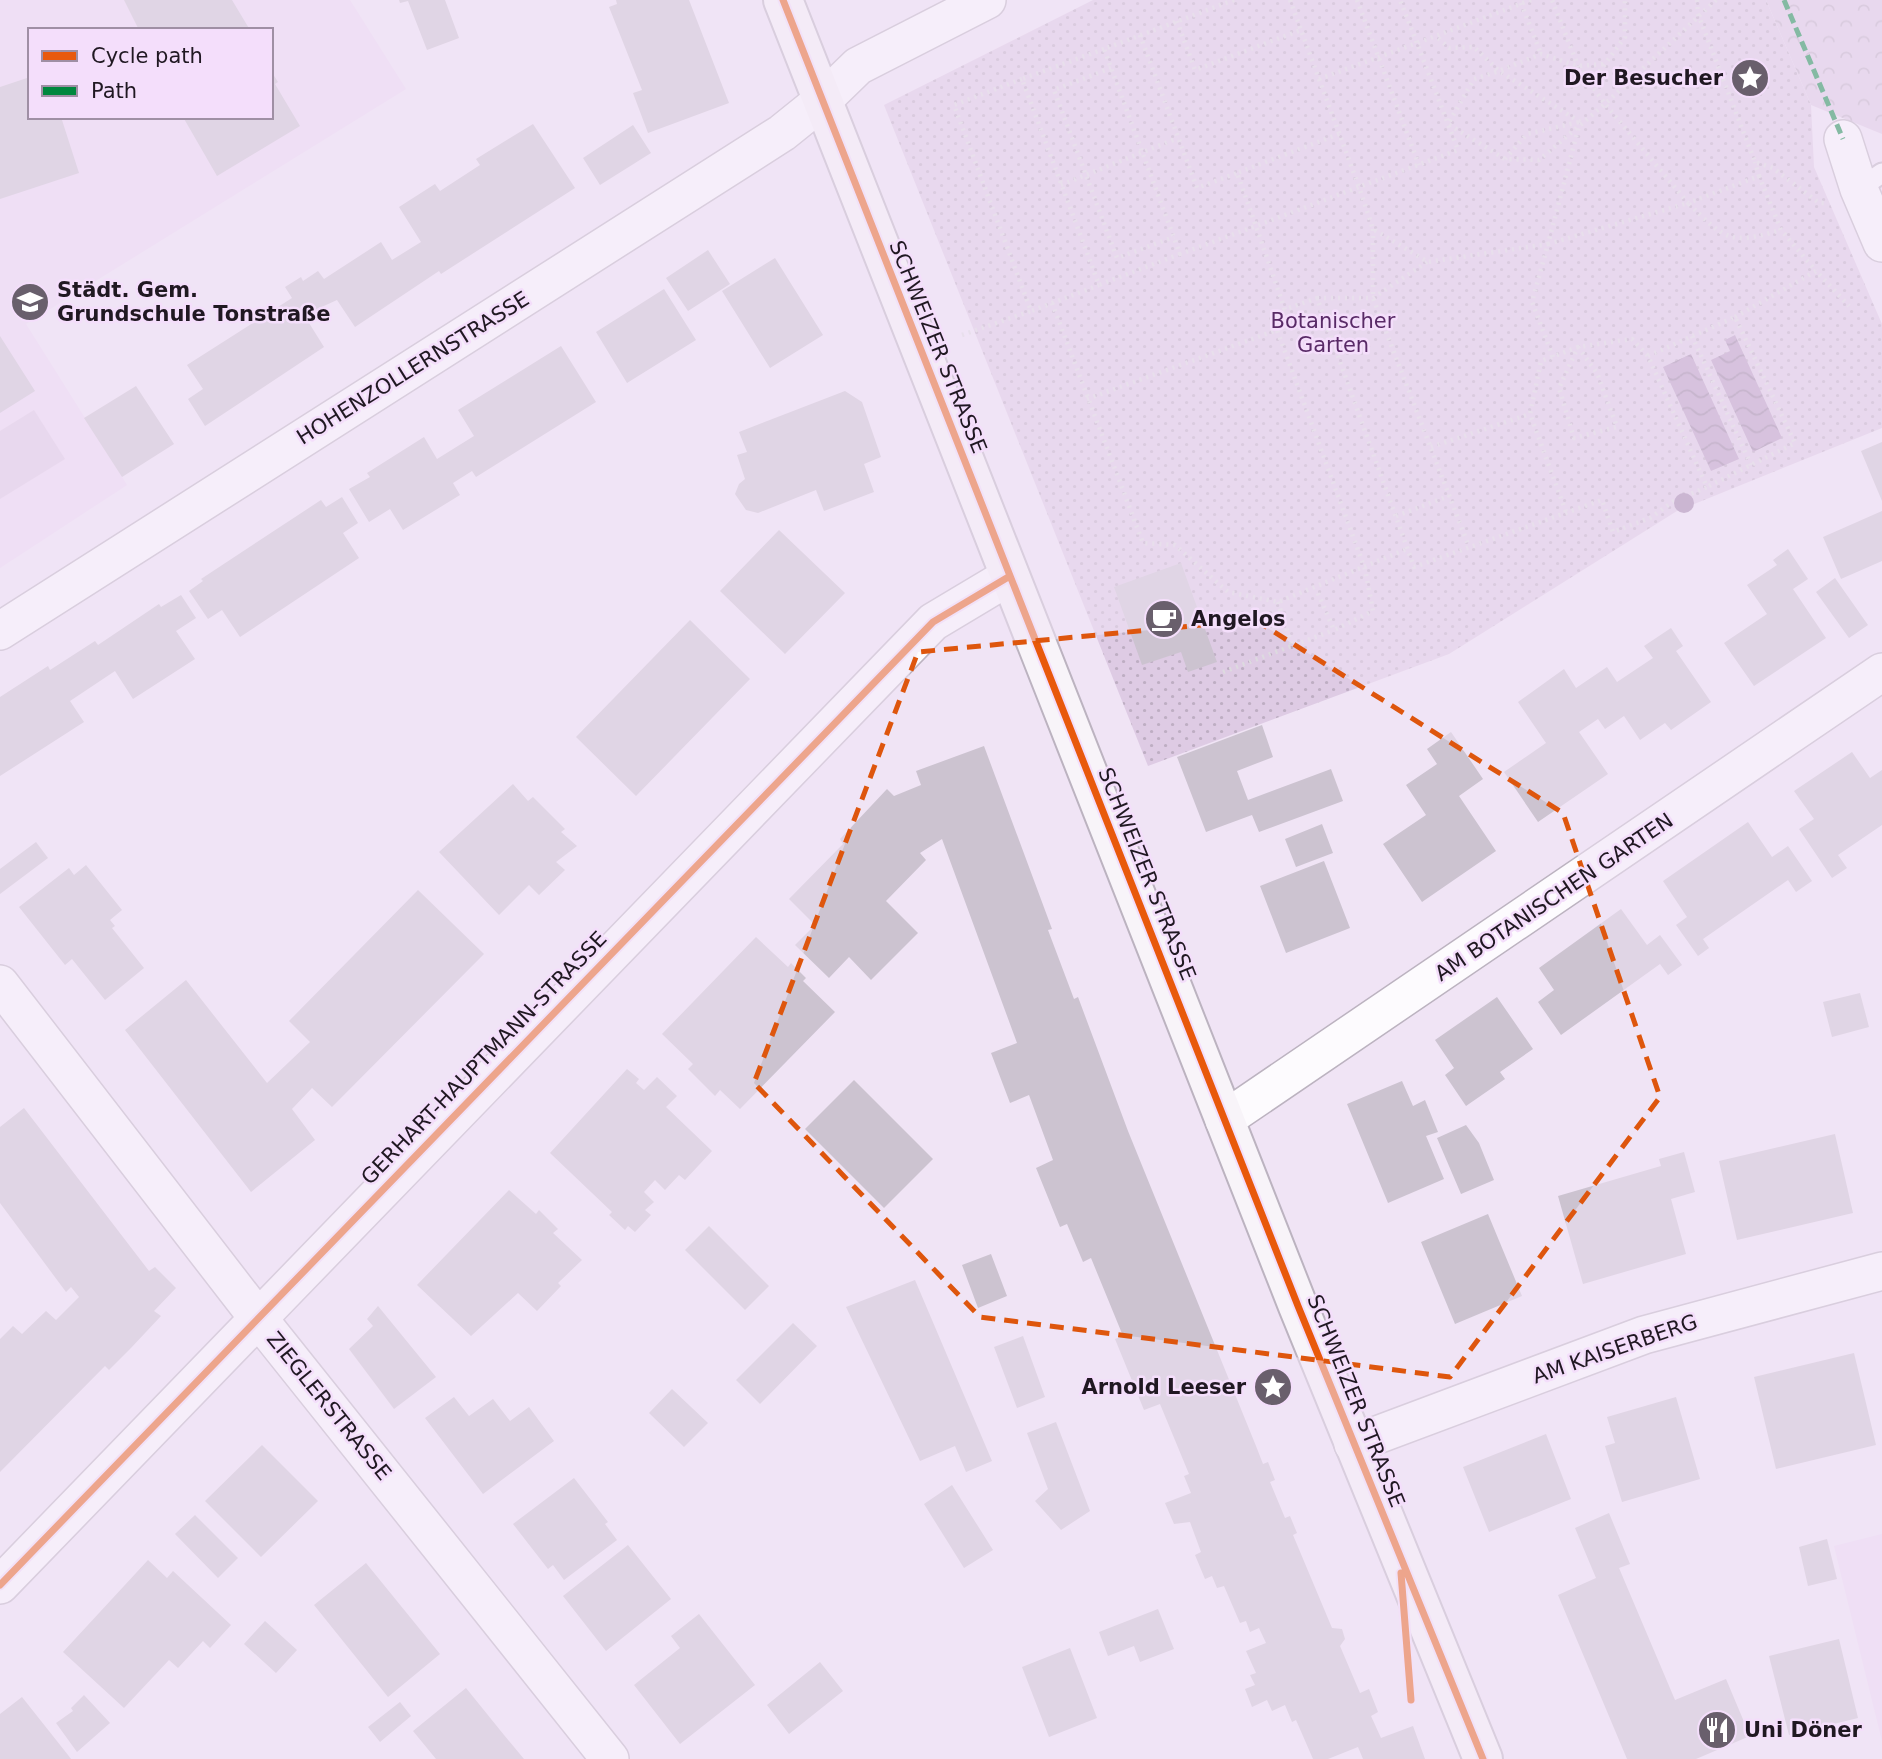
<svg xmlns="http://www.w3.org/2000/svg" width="1882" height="1759" font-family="'DejaVu Sans',sans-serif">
	<defs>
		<pattern id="forest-crowns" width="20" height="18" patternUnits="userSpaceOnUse" patternTransform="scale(1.75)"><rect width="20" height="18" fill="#decbe4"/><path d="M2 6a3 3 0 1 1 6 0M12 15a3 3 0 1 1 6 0" fill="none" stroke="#beaec3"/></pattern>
		<pattern id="park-dots" width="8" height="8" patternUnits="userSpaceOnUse" patternTransform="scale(1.75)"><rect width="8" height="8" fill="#decbe4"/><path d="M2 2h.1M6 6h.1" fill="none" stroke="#beaec3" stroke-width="1.8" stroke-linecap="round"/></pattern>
		<pattern id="water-waves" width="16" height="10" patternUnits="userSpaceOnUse" patternTransform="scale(1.75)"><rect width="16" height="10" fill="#b89ac1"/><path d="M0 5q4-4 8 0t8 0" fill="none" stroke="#957d9c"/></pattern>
	</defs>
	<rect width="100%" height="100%" fill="#f0e4f5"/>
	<path fill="#edd9f3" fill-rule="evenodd" d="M0 0H350L406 89 26 324 127 485 0 568ZM30 30H271V117H30Z
		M1882 1534V1741L1834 1546Z"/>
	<path fill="#decbe4" d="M34 410 65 459 0 499V431Z"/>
	<path fill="url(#forest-crowns)" d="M1766 0H1882V134L1811 105Z"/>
	<path fill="url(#park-dots)" d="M1093 0H1766L1811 105 1814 167 1882 324V428L1677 511 1449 654 1148 766 884 105Z"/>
	<path fill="url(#water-waves)" d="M1735 335 1782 438 1753 452 1711 360 1730 351 1725 340Z
		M1691 354 1739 459 1711 471 1663 367Z"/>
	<path fill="#ccc3d0" d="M124 0H232L250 30H139Z
		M399 0H445L459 38 427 50 408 1 400 3Z
		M616 0H689L729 103 648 133 633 93 642 90 609 7 617 4Z
		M271 71 278 82 275 84 300 126 217 176 183 117H271Z
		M30 77V117H61L79 173 0 199V87Z
		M533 124 575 188 441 274 439 271 355 327 337 300 304 315 324 347 205 426 188 399 203 389 187 365 292 298 285 287 301 277 303 281 318 271 324 279 381 242 392 260 421 242 399 207 435 184 440 191 480 165 476 159Z
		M633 125 651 153 600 185 583 158Z
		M708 250 730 284 688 311 666 278Z
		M775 258 823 335 770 368 722 291Z
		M664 289 696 340 627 383 596 332Z
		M0 336 35 391 0 413Z
		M561 346 596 402 476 477 472 471 453 483 460 495 403 530 390 509 369 522 349 489 370 477 367 473 424 437 437 459 474 436 458 410Z
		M136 386 174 444 122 477 84 418Z
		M845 391 862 402 881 457 864 464 874 492 824 511 816 490 758 513 746 510 735 494 739 484 745 479 737 455 747 452 739 432Z
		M1882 442V501L1861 451Z
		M342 497 358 523 343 533 359 558 240 637 222 610 208 619 189 591 203 581 201 579 321 500 326 507Z
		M1882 511V561L1841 579 1823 537Z
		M779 530 845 593 785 654 720 591Z
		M1788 549 1808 579 1793 589 1826 638 1754 686 1724 643 1767 614 1747 585 1777 565 1773 560Z
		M1181 563 1217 662 1188 672 1181 652 1142 665 1114 587Z
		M1835 578 1868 625 1849 638 1816 592Z
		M181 595 196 618 176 631 195 659 133 699 115 671 70 701 84 722 0 776V697L48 666 50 670 95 641 98 645 159 604 161 607Z
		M690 620 750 679 636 796 576 737Z
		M1671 628 1683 646 1676 651 1711 702 1671 730 1665 723 1640 740 1624 716 1605 729 1598 719 1579 732 1608 774 1538 822 1504 772 1546 743 1518 702 1564 669 1576 688 1607 667 1617 682 1653 658 1644 646Z
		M1262 725 1273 757 1237 771 1248 800 1331 769 1343 801 1259 832 1252 815 1206 832 1177 757Z
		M1451 732 1483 779 1459 796 1496 851 1422 902 1383 844 1426 815 1406 785 1437 764 1427 749Z
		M984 746 1052 929 1048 930 1074 999 1078 997 1128 1131 1256 1446 1263 1464 1268 1462 1275 1480 1270 1482 1285 1518 1290 1516 1297 1533 1293 1535 1332 1628 1342 1629 1345 1639 1340 1646 1360 1693 1369 1689 1378 1712 1371 1716 1381 1738 1413 1726 1425 1759H1363L1358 1747 1328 1759H1313L1296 1720 1292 1722 1285 1705 1272 1711 1267 1700 1252 1707 1245 1689 1255 1685 1250 1675 1256 1673 1246 1651 1266 1643 1259 1628 1250 1632 1246 1621 1240 1623 1224 1586 1217 1588 1212 1576 1205 1579 1195 1555 1201 1552 1190 1522 1174 1524 1165 1503 1191 1493 1184 1476 1189 1474 1160 1404 1144 1410 1115 1339 1123 1336 1091 1258 1083 1262 1067 1224 1060 1227 1036 1168 1053 1160 1029 1095 1010 1103 991 1053 1017 1043 942 839 920 853 926 860 886 901 918 933 871 980 849 957 829 978 795 945 815 925 789 899 843 844 840 839 887 789 894 796 921 785 916 771Z
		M1852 752 1870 778 1882 770V825L1838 855 1847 868 1832 878 1799 829 1814 819 1794 791Z
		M513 784 528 801 533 797 565 829 561 832 577 846 556 862 565 870 539 895 529 885 499 915 439 852Z
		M1748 822 1772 857 1788 846 1812 881 1796 892 1788 880 1703 939 1709 948 1698 956 1676 925 1687 917 1663 881Z
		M1322 824 1333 853 1296 867 1285 839Z
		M36 842 48 858 0 894V869Z
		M1324 861 1350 928 1286 953 1260 886Z
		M86 865 122 910 110 920 115 926 112 928 144 968 105 1000 72 959 65 965 19 907 69 868 74 875Z
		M418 890 484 954 332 1107 312 1088 292 1109 315 1140 251 1192 125 1030 186 980 267 1083 310 1042 289 1021Z
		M1621 909 1647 945 1660 935 1682 965 1668 975 1660 964 1561 1035 1538 1002 1554 990 1539 968Z
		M756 937 788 967 791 963 806 978 803 981 835 1012 740 1109 720 1090 715 1096 688 1069 693 1064 662 1034Z
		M1860 993 1869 1027 1832 1037 1823 1002Z
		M1497 997 1533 1049 1500 1072 1505 1079 1466 1106 1445 1075 1454 1068 1435 1040Z
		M627 1069 639 1079 636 1083 644 1090 657 1077 677 1096 666 1107 712 1151 685 1180 679 1175 665 1190 655 1180 644 1192 654 1202 645 1210 651 1215 635 1232 628 1226 625 1230 609 1215 612 1212 550 1153Z
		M854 1080 933 1159 884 1208 805 1129Z
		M1402 1081 1413 1106 1425 1100 1438 1132 1426 1136 1444 1179 1388 1203 1347 1104Z
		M24 1108 149 1271 155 1267 176 1288 154 1311 161 1316 130 1349 109 1370 105 1366 0 1472V1339L13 1326 22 1334 46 1311 56 1320 79 1297 71 1287 66 1292 0 1203V1127Z
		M1466 1125 1479 1143 1494 1180 1461 1194 1437 1138Z
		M1835 1134 1853 1213 1737 1240 1719 1161Z
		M1684 1152 1695 1192 1671 1199 1686 1254 1583 1284 1558 1196 1661 1166 1659 1159Z
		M509 1190 536 1214 539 1210 558 1229 553 1233 582 1260 558 1283 561 1286 537 1311 518 1293 471 1336 417 1285Z
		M1488 1214 1522 1296 1455 1324 1421 1242Z
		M709 1226 769 1286 745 1310 685 1250Z
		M991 1254 1007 1296 978 1308 962 1265Z
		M915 1280 992 1461 966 1472 955 1446 920 1461 846 1307Z
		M378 1306 436 1377 394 1409 349 1349 373 1326 367 1319Z
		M793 1323 817 1346 760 1404 736 1380Z
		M1023 1336 1045 1397 1017 1408 994 1347Z
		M1854 1353 1876 1445 1776 1469 1754 1377Z
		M672 1389 708 1423 684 1447 649 1413Z
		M454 1397 469 1416 493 1399 510 1421 529 1407 554 1441 483 1494 425 1418Z
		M1676 1397 1700 1479 1622 1502 1605 1446 1615 1443 1607 1417Z
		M1056 1422 1090 1511 1061 1530 1035 1501 1048 1489 1027 1433Z
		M1546 1434 1571 1499 1489 1532 1463 1467Z
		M262 1445 318 1501 261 1557 205 1501Z
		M574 1478 608 1522 605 1524 617 1540 564 1580 553 1565 548 1569 513 1524Z
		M952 1485 993 1550 964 1568 924 1504Z
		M1609 1513 1630 1564 1619 1568 1675 1700 1726 1679 1750 1736 1696 1759H1627L1558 1595 1596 1578 1575 1528Z
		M195 1515 238 1558 218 1578 175 1534Z
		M1827 1539 1837 1579 1808 1586 1799 1547Z
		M628 1545 671 1599 606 1651 563 1596Z
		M148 1560 167 1578 173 1571 231 1625 210 1648 203 1641 178 1668 169 1660 124 1708 63 1652Z
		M366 1563 440 1654 388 1697 314 1605Z
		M1158 1609 1174 1649 1140 1662 1134 1646 1108 1656 1099 1632Z
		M699 1614 755 1685 680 1744 634 1685 680 1648 671 1636Z
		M265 1621 297 1650 276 1673 244 1644Z
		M1839 1639 1858 1718 1789 1735 1769 1656Z
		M1070 1648 1097 1718 1049 1737 1022 1667Z
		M820 1662 843 1691 789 1734 767 1705Z
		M466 1688 504 1735 524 1759H436L413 1731Z
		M84 1695 110 1723 77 1752 56 1723 73 1711 71 1708Z
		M22 1697 68 1755 71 1759H0V1714Z
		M400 1702 411 1716 380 1742 368 1727Z"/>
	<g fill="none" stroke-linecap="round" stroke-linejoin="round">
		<defs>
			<path id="lane" d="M1859 189 1882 173"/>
			<path id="street" d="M1843 139 1859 189 1882 243
				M0 631 782 133 823 100 858 66 987 0
				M0 984 258 1318 610 1759
				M1224 1120 1882 672
				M1353 1444 1644 1335 1882 1271
				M0 1585 933 622 1010 576"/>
			<path id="secondary" d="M783 0 1298 1306 1483 1759"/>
		</defs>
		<use href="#lane" stroke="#bcb3c0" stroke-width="23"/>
		<use href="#street" stroke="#bcb3c0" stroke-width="40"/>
		<use href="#secondary" stroke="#bcb3c0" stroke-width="42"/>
		<path stroke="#dddadf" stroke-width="4.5" stroke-dasharray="2 5" stroke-linecap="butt" d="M1234 0 1104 49 1180 254 1256 226 1285 310
			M1290 0 1319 79 1417 43 1400 0
			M1357 0 1419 165
			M1531 0 1417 43 1448 124 1505 159 1539 160 1605 104 1578 66 1552 0
			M1697 0 1698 14 1755 162 1773 168 1819 203H1824
			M1716 0 1605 104 1688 203 1759 176 1755 162
			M1521 3 1541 54
			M1177 21 1195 70 1301 30
			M1140 35 1197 188 1237 173
			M1104 49 1022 79 1099 285 1180 254
			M1111 68 1054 90 1117 258 1174 237
			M1022 79 954 105 1031 311 1099 285
			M1319 79 1359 187 1458 150 1448 124 1474 79 1499 71 1474 47 1449 48 1436 36
			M1591 83 1625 37V0
			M1580 122 1499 71 1541 54 1578 66 1606 64
			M1339 134 1237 173 1256 226 1359 187 1373 229 1428 262 1548 244 1580 122
			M1505 159 1527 134 1579 122
			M1759 176 1781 230 1816 271
			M1061 185 1178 138
			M1373 229V298L1469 547
			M1317 298H1373L1427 262
			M1052 303 1143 543 1175 545 1228 592 1278 602 1407 549
			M1735 317 1816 271 1849 306
			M1277 330 1272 314 1317 298 1414 567 1602 500 1613 532 1650 518 1674 501 1707 487 1648 356 1632 339 1578 347 1541 361 1530 414 1566 512
			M962 335 1031 311
			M1692 336 1751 465
			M1578 347 1597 373 1617 427 1574 438 1559 388Z
			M1648 356 1735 317 1795 443 1707 487
			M1553 357 1532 302 1548 244 1688 203C1726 240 1729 245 1781 230
			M1087 399 1277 330 1365 569 1373 611 1334 630 1316 589
			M1431 447 1530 414
			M1396 516 1449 496
			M1278 602 1292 646
			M1223 672 1334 630"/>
		<use href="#lane" stroke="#fdfbfe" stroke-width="19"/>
		<use href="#street" stroke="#fdfbfe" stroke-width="37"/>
		<use href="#secondary" stroke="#f8f4f9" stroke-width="38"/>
		<path stroke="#00873e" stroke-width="5" stroke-dasharray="10 5" stroke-linecap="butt" d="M1784 0 1843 139"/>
		<defs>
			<path id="cycleway" d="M783 0 1298 1306 1483 1759
				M1401 1573 1411 1700
				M0 1585 933 622 1010 576"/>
		</defs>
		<use href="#cycleway" stroke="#f4defb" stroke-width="11"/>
		<use href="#cycleway" stroke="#e8590c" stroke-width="7"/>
	</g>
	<circle fill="#9d7ea7" cx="1684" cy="503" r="10"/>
	<path d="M0 0H1882V1759H0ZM1255 620 1563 813 1660 1097 1450 1377 980 1317 754 1083 918 652Z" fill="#f0e4f5" fill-opacity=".55" fill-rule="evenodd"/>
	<path fill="none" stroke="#de560d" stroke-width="5" stroke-dasharray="14 9" stroke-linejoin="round" d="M1255 620 1563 813 1660 1097 1450 1377 980 1317 754 1083 918 652Z"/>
	<defs>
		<symbol id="sight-disc" viewBox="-11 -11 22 22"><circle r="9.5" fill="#695f6c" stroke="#f4defb"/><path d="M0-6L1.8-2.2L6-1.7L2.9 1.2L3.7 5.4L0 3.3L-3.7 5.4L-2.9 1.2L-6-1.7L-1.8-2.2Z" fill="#fff"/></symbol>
		<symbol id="school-disc" viewBox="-11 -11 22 22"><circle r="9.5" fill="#695f6c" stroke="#f4defb"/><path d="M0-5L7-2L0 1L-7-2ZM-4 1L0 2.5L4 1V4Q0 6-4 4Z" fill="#fff"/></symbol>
		<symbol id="cafe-disc" viewBox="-11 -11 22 22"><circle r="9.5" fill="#695f6c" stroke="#f4defb"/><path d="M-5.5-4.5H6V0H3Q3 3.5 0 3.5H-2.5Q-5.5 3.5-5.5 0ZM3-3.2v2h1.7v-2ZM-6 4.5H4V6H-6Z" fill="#fff"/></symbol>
		<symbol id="restaurant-disc" viewBox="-11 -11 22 22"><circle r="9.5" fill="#695f6c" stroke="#f4defb"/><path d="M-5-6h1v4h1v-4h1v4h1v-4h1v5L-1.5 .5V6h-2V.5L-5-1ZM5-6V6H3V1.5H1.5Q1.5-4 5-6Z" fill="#fff"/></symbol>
	</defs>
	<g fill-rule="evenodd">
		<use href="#sight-disc" x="1728" y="56" width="44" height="44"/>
		<use href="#school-disc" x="8" y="280" width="44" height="44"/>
		<use href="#cafe-disc" x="1142" y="597" width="44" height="44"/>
		<use href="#sight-disc" x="1251" y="1365" width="44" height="44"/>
		<use href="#restaurant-disc" x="1695" y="1708" width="44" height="44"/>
	</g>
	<g text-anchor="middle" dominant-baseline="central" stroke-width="5" stroke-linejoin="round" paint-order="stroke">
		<g font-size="21" font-weight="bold" fill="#201822" stroke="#f4defb" text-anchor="start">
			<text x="1723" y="78" text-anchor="end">Der Besucher</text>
			<text x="57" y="290">Städt. Gem.<tspan x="57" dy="24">Grundschule Tonstraße</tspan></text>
			<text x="1191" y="619">Angelos</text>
			<text x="1246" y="1387" text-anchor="end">Arnold Leeser</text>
			<text x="1744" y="1730">Uni Döner</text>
		</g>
		<g font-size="21" fill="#592a67" stroke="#f4defb">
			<text x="1333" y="321">Botanischer<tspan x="1333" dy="24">Garten</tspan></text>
		</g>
		<g font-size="21" fill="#201822" stroke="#f4defb">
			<text transform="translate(938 347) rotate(68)">SCHWEIZER STRASSE</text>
			<text transform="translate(413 368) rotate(-32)">HOHENZOLLERNSTRASSE</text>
			<text transform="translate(1147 874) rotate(68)">SCHWEIZER STRASSE</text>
			<text transform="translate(1554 897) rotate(-34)">AM BOTANISCHEN GARTEN</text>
			<text transform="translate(484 1058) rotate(-46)">GERHART-HAUPTMANN-STRASSE</text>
			<text transform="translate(1615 1349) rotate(-19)">AM KAISERBERG</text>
			<text transform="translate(1356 1401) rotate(68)">SCHWEIZER STRASSE</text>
			<text transform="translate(329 1406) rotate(51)">ZIEGLERSTRASSE</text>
		</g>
	</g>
	<rect x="28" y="28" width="245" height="91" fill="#f4defb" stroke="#9f8fa4" stroke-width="2"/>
	<rect x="42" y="51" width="35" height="10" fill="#e8590c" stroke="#9f8fa4" stroke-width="2"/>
	<text x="91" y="63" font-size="21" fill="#201822">Cycle path</text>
	<rect x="42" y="86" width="35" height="10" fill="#00873e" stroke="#9f8fa4" stroke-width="2"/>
	<text x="91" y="98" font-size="21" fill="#201822">Path</text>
</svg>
